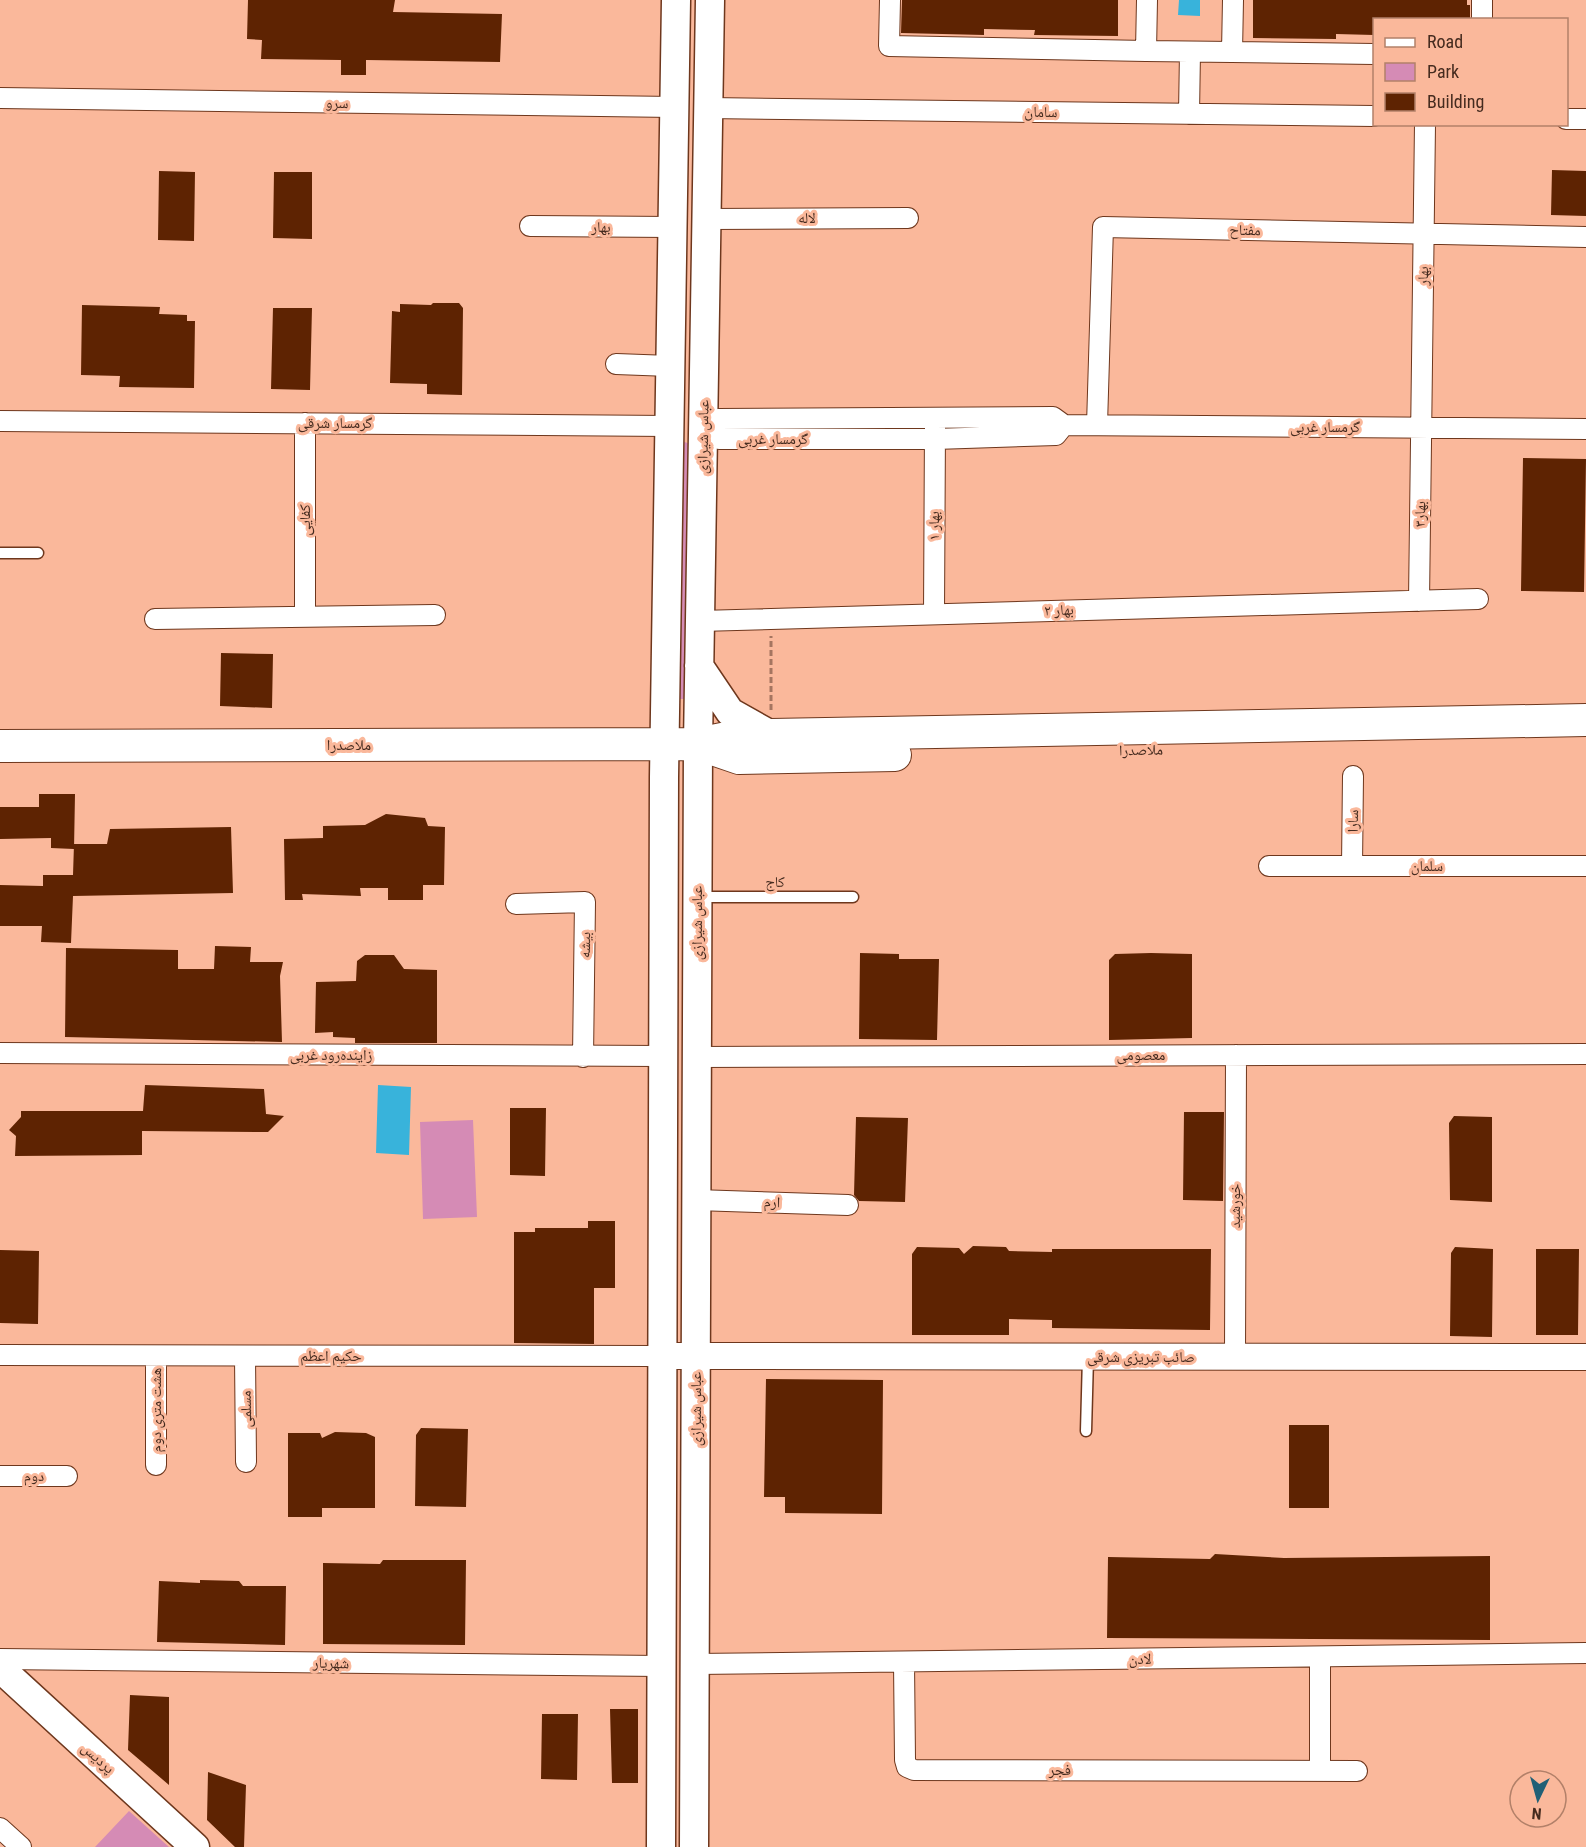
<svg xmlns="http://www.w3.org/2000/svg" width="1586" height="1847" font-family="'Roboto Condensed','Noto Naskh Arabic',sans-serif">
	<rect width="100%" height="100%" fill="#fab89b"/>
	<path fill="#d58bb5" d="M682 441 690 444 686 699H679Z
		M473 1120 477 1217 423 1219 420 1122Z
		M129 1811 169 1847H95Z"/>
	<path fill="#38b3db" d="M1179 0H1200V16L1178 15Z
		M378 1085 411 1087 409 1155 376 1153Z"/>
	<path fill="#5e2302" d="M248 0H395L393 12 502 14 500 62 366 60V75H341V60L261 59 262 40 247 39Z
		M902 0H1118V36L1034 35 1035 30 984 29V35L901 33Z
		M1253 0H1467V5H1470V20H1374V35L1336 34V39L1253 38Z
		M1552 170 1586 171V216L1551 215Z
		M159 171 195 172 194 241 158 240Z
		M274 172H312V239L273 238Z
		M433 303H459L463 308 462 395 427 394V384L390 383 392 311 400 312V304L431 305Z
		M82 305 160 307 159 314 187 315V321H195L194 388 119 387 120 376 81 375Z
		M273 308H312L310 390 271 389Z
		M1523 458 1586 459 1584 592 1521 591Z
		M221 653 273 654 272 708 220 706Z
		M39 794H75L74 849 51 848V838L0 839V807H39Z
		M386 814 425 818 428 826 445 827 444 885H423V900H388V888H360L361 896 302 894 303 900H285L284 839 323 838V826L365 825Z
		M231 827 233 893 73 896 71 943 41 942 42 926H0V885L43 886V875H73L74 844H107L110 829Z
		M215 946 251 947 250 962H283L280 976 282 1042 65 1037 66 948 178 950V969H214Z
		M860 953 899 954V959H939L937 1040 859 1039Z
		M1151 953 1192 954V1038L1109 1040V960L1115 954Z
		M365 955H394L404 969 437 970V1043H355V1038L333 1037V1032L315 1033 316 982 356 981 357 961Z
		M145 1085 264 1089 266 1114 284 1116 268 1132 142 1131V1155L15 1156 16 1136 9 1130 21 1117V1111H143Z
		M510 1108H546L545 1176 510 1175Z
		M1184 1112H1224L1223 1201 1183 1200Z
		M1454 1116 1492 1117V1202L1450 1200 1449 1123Z
		M856 1117 908 1118 905 1202 859 1201 854 1195Z
		M588 1221H615V1288H594V1344L514 1343V1232H535V1228H588Z
		M973 1246 1006 1247 1009 1251 1052 1252V1249H1211L1210 1330 1052 1328V1320L1009 1319V1335H912V1254L917 1247 959 1248 964 1254Z
		M1455 1247 1493 1249 1492 1337 1450 1336 1451 1253Z
		M1536 1249H1579L1578 1335H1536Z
		M0 1250 39 1251 38 1324 0 1323Z
		M766 1379 883 1380 882 1514 785 1513V1497H764Z
		M1289 1425H1329V1508H1289Z
		M421 1428 468 1429 466 1507 415 1506 416 1435Z
		M335 1432 366 1433 375 1437V1508H322V1517H288V1433H320L322 1438Z
		M1215 1554 1284 1558 1490 1556V1640L1107 1638 1108 1557 1210 1559Z
		M383 1560H466L465 1645 323 1644V1563L380 1564Z
		M200 1580 239 1581 243 1586H286L285 1645 157 1642 159 1581 200 1583Z
		M130 1695 169 1697V1785L128 1750Z
		M610 1709H638V1783H612Z
		M542 1714H578L577 1780 541 1779Z
		M208 1772 246 1785 244 1847H235L207 1820Z"/>
	<g fill="none" stroke-linecap="round" stroke-linejoin="round">
		<defs>
			<path id="service" d="M0 553H38
				M698 897H853
				M1086 1431 1088 1357"/>
			<path id="minor" d="M890 0 889 46 1146 51
				M1147 0 1146 51 1232 52 1233 0
				M1482 20V0
				M1232 52 1374 54
				M0 98 674 107
				M708 108 1374 116
				M1189 114 1190 52
				M1566 119H1586
				M707 219 908 218
				M530 226 672 227
				M616 364 670 366
				M0 421 669 426
				M1064 425 1056 435 935 439H719L703 426 718 419 1053 417 1064 425 1586 429
				M1097 425 1103 227 1586 237
				M1419 601 1425 124
				M934 614 935 426
				M305 617V423
				M155 619 435 615
				M700 621 1478 599
				M1269 866H1586
				M1352 866 1353 776
				M516 904 585 902 583 1057
				M0 1053 662 1056
				M697 1057 1586 1054
				M696 1200 848 1205
				M0 1355 662 1356
				M156 1356V1465
				M245 1356 246 1462
				M1235 1357 1236 1055
				M0 1476H67
				M1320 1657V1770
				M0 1659 661 1666
				M904 1662 905 1760 907 1767 914 1770 1357 1771
				M695 1664 1586 1653
				M0 1828 21 1847"/>
			<path id="tertiary" d="M662 1356 1586 1357"/>
			<path id="secondary" d="M699 666 730 712 771 735
				M0 1668 195 1847
				M661 1847 664 777 676 0
				M694 1847 698 744 710 0"/>
			<path id="primary" d="M698 744 739 758 895 755
				M0 746 698 744 732 737 771 735 1586 720"/>
		</defs>
		<use href="#service" stroke="#6e371d" stroke-width="13"/>
		<use href="#minor" stroke="#6e371d" stroke-width="22"/>
		<use href="#tertiary" stroke="#6e371d" stroke-width="28"/>
		<use href="#secondary" stroke="#6e371d" stroke-width="31"/>
		<use href="#primary" stroke="#6e371d" stroke-width="34"/>
		<path stroke="#a57560" stroke-width="3" stroke-dasharray="6 3" stroke-linecap="butt" d="M771 710V636"/>
		<use href="#service" stroke="#fff" stroke-width="10"/>
		<use href="#minor" stroke="#fff" stroke-width="20"/>
		<use href="#tertiary" stroke="#fff" stroke-width="26"/>
		<use href="#secondary" stroke="#fff" stroke-width="28"/>
		<use href="#primary" stroke="#fff" stroke-width="32"/>
	</g>
	<g text-anchor="middle" dominant-baseline="central" stroke-width="6" stroke-linejoin="round" paint-order="stroke">
		<g font-size="15" fill="#452b1f" stroke="#fab89b">
			<text transform="translate(337 103) rotate(1)">سرو</text>
			<text transform="translate(1041 112) rotate(1)">سامان</text>
			<text x="807" y="218">لاله</text>
			<text x="601" y="227">بهار</text>
			<text transform="translate(1245 230) rotate(1)">مفتاح</text>
			<text transform="translate(1423 276) rotate(-89)">بهار</text>
			<text x="335" y="423">گرمسار شرقی</text>
			<text x="1325" y="427">گرمسار غربی</text>
			<text transform="translate(703 437) rotate(-89)">عباس شیرازی</text>
			<text x="773" y="439">گرمسار غربی</text>
			<text transform="translate(1420 514) rotate(-89)">بهار۳</text>
			<text transform="translate(305 520) rotate(-90)">کفایی</text>
			<text transform="translate(934 526) rotate(-90)">بهار ۱</text>
			<text transform="translate(1059 610) rotate(-2)">بهار ۲</text>
			<text x="349" y="745">ملاصدرا</text>
			<text transform="translate(1141 750) rotate(-1)">ملاصدرا</text>
			<text transform="translate(1353 821) rotate(-89)">سارا</text>
			<text x="1427" y="866">سلمان</text>
			<text x="775" y="882">کاج</text>
			<text transform="translate(697 923) rotate(-90)">عباس شیرازی</text>
			<text transform="translate(585 945) rotate(-89)">بیشه</text>
			<text x="331" y="1055">زاینده‌رود غربی</text>
			<text x="1141" y="1055">معصومی</text>
			<text transform="translate(772 1202) rotate(2)">ارم</text>
			<text transform="translate(1235 1206) rotate(-90)">خورشید</text>
			<text x="331" y="1356">حکیم اعظم</text>
			<text x="1141" y="1357">صائب تبریزی شرقی</text>
			<text transform="translate(246 1409) rotate(-91)">مسلمی</text>
			<text transform="translate(696 1409) rotate(-90)">عباس شیرازی</text>
			<text transform="translate(156 1410) rotate(-90)">هشت متری دوم</text>
			<text x="34" y="1476">دوم</text>
			<text transform="translate(1140 1659) rotate(-1)">لادن</text>
			<text transform="translate(331 1663) rotate(1)">شهریار</text>
			<text transform="translate(98 1758) rotate(42)">پردیس</text>
			<text x="1060" y="1770">فجر</text>
		</g>
	</g>
	<rect x="1373" y="18" width="195" height="108" fill="#fab89b" stroke="#b28069" stroke-width="1.5"/>
	<rect x="1385" y="38" width="30" height="9" fill="#ffffff" stroke="#b28069" stroke-width="1.5"/>
	<text x="1427" y="48" font-size="18" fill="#452b1f">Road</text>
	<rect x="1385" y="63" width="30" height="18" fill="#d58bb5" stroke="#b28069" stroke-width="1.5"/>
	<text x="1427" y="78" font-size="18" fill="#452b1f">Park</text>
	<rect x="1385" y="93" width="30" height="18" fill="#5e2302" stroke="#b28069" stroke-width="1.5"/>
	<text x="1427" y="108" font-size="18" fill="#452b1f">Building</text>
	<g transform="translate(1538 1799) rotate(185)"><circle r="28" fill="#fab89b" stroke="#b28069" stroke-width="1.5"/>
	<path d="M0-4.5L10 22L0 15L-10 22Z" fill="#216076"/>
	<text y="-9" font-size="16" font-weight="bold" text-anchor="middle" fill="#452b1f">N</text>
	</g>
</svg>
